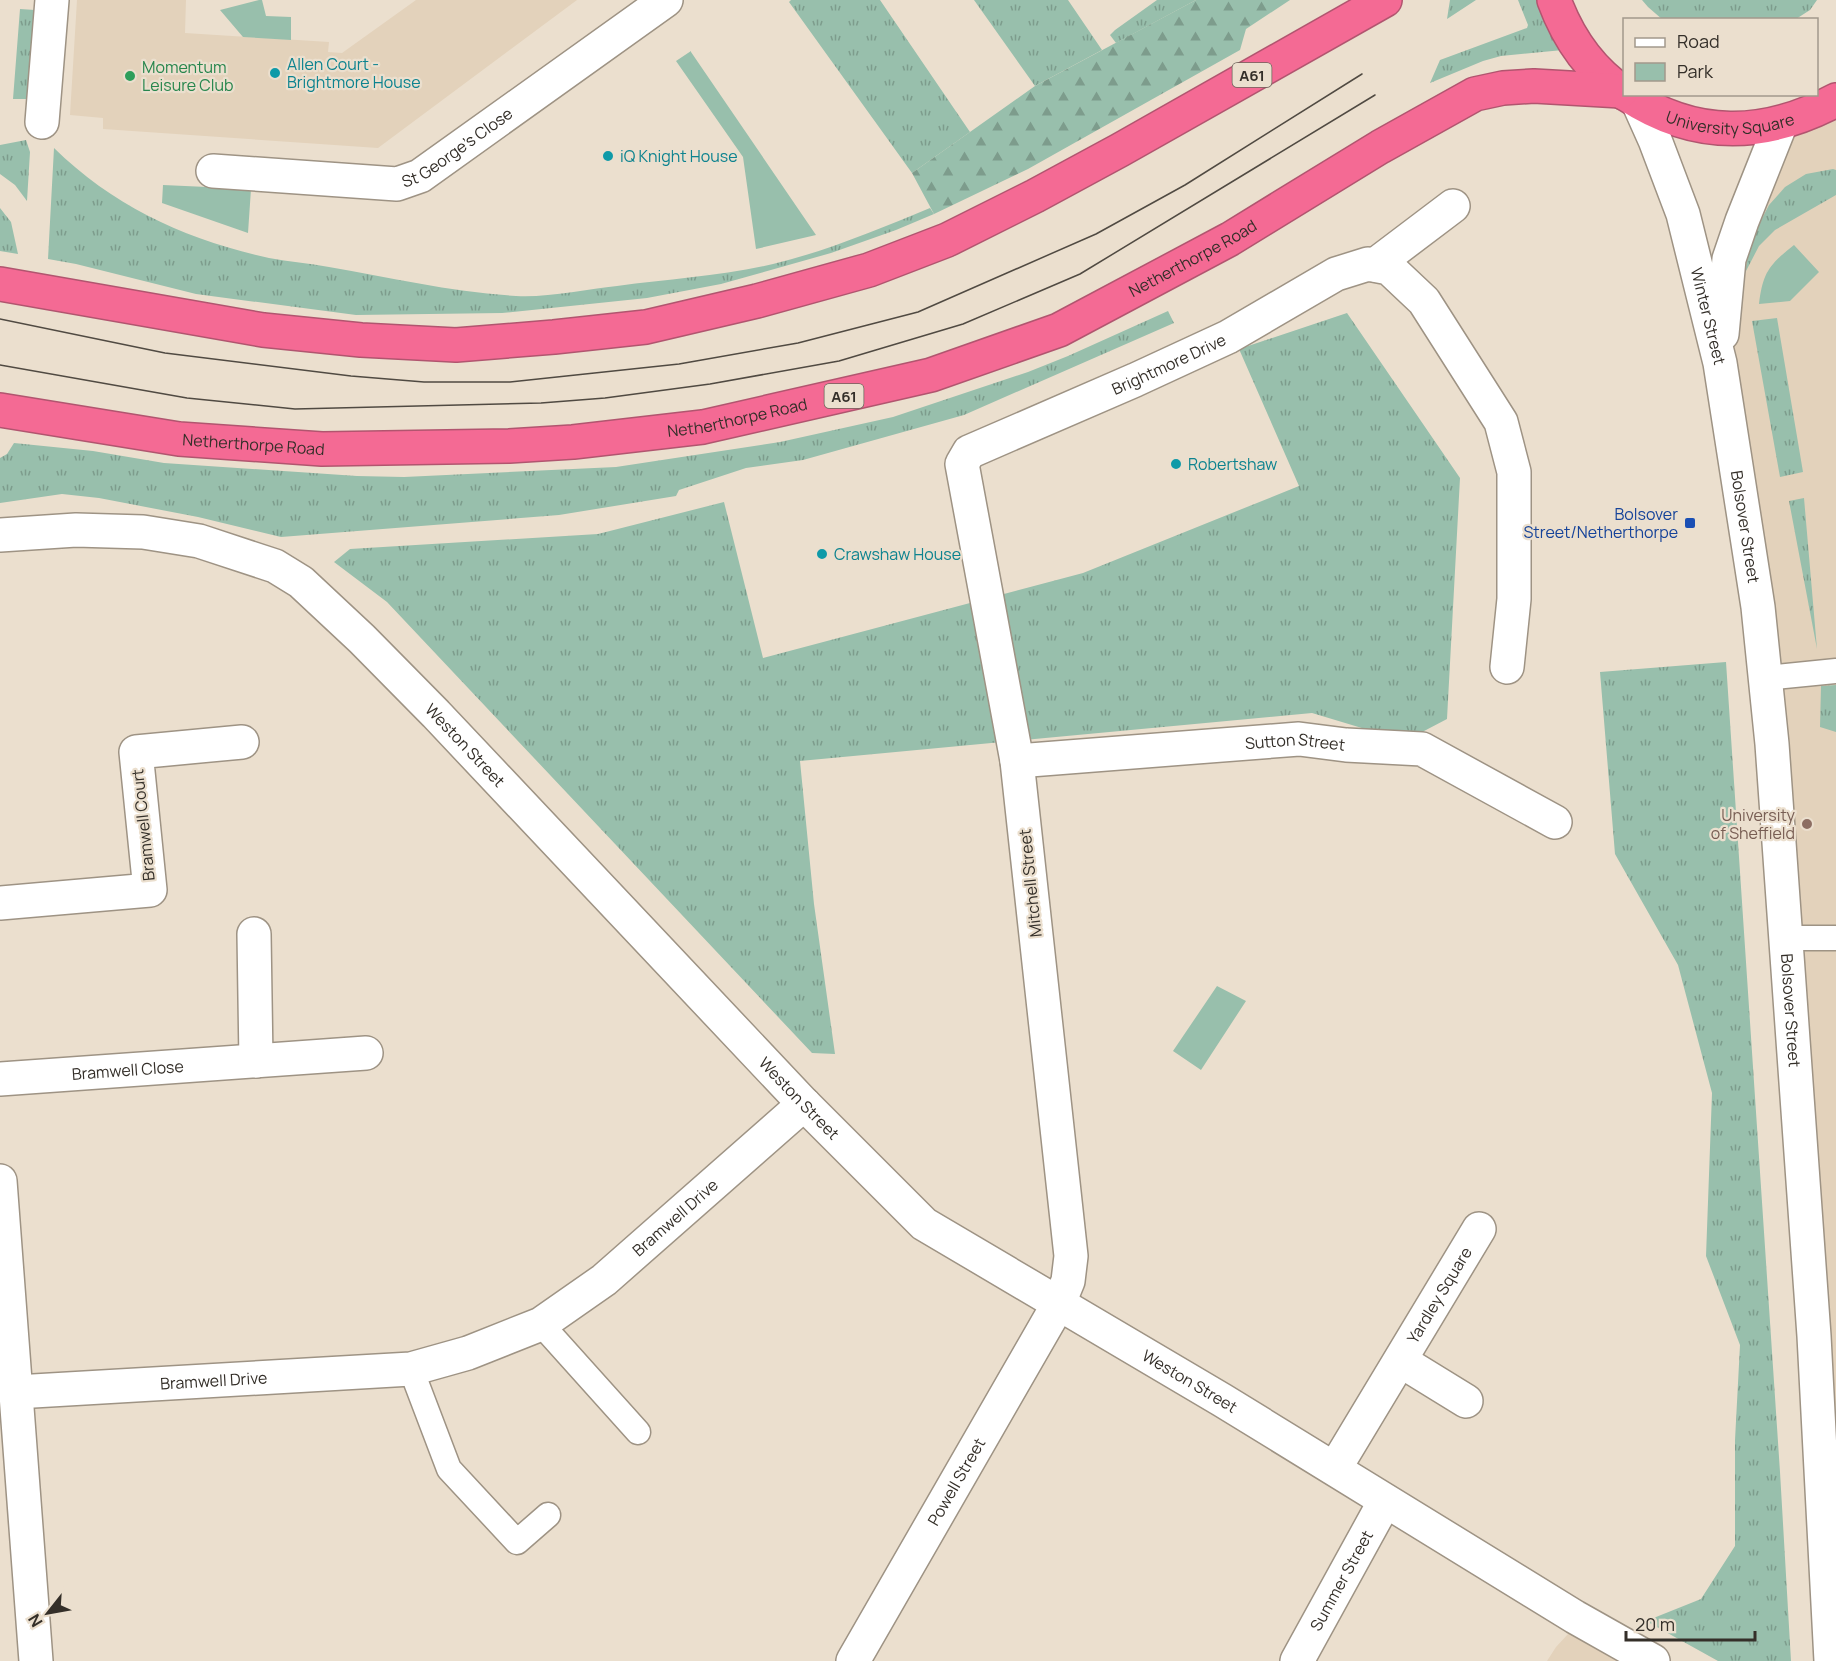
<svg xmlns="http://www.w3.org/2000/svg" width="1836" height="1661" font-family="Manrope,sans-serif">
	<defs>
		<pattern id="grass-tufts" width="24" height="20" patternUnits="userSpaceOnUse" patternTransform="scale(1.5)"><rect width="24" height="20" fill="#98bfac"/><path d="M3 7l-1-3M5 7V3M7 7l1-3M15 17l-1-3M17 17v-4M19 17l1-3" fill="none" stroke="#7d9c8c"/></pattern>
		<pattern id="forest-firs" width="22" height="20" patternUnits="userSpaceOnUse" patternTransform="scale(1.5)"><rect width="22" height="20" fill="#98bfac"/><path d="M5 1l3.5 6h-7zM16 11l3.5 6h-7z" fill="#7d9c8c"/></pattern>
	</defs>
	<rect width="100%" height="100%" fill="#ebdfce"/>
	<path fill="#e3d2bb" d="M77 0H186L185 33 329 42 328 52 342 53 416 0H577L378 148 103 129V118L70 115Z
		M1836 100V1661L1725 290 1798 118Z
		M1581 1620 1653 1661H1547L1556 1647Z"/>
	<path fill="url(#grass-tufts)" d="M791 0H880L970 132 912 173 789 2Z
		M974 0H1068L1102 50 1035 86Z
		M1157 0H1196L1116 43 1110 35 1115 30Z
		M1450 0H1476L1447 19Z
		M1518 0H1541L1563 50 1501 56 1483 61 1430 83 1440 60 1527 28 1528 25Z
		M1642 0H1817L1810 10 1796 19 1663 20 1648 7Z
		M20 9 35 10 28 99H13Z
		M26 140 30 152 27 201 15 185 0 174V145Z
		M54 148C114 207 187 240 269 258 289 262 309 263 329 267 391 278 453 292 516 296 546 298 587 289 617 286 669 279 723 276 773 264 827 251 879 229 930 208L934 214 896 230 831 253 721 284 647 298 502 313 356 315 196 294 76 264 48 259Z
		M1833 169 1836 170V195L1775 230 1759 246 1745 273 1750 242 1769 205 1785 187 1806 174Z
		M0 208 11 222 18 254 0 251Z
		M1168 311 1174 323 964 415 803 460 746 468 679 490 676 496 559 515 281 537 198 517 99 498 62 494 0 503V458L7 454 14 443 93 451 164 463 357 476 404 477 616 467 780 442 893 417 1028 372 1068 356Z
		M1347 313 1460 478 1447 719 1405 741 1312 713 800 761 814 904 835 1054 812 1053 387 602 334 562 350 549 598 534 724 502 763 658 1083 573 1299 486 1239 349Z
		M1777 318 1803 472 1780 477 1752 321Z
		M1804 498 1817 649 1789 501Z
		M1726 662 1780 1472 1791 1661H1718L1646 1621 1701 1599 1735 1546V1440L1740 1345 1706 1256 1712 1093 1678 965 1615 854 1600 672Z
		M1836 685V732L1820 727 1821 686Z"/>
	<path fill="url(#forest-firs)" d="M1196 0H1290L1246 29 1240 50 1028 169 934 214 912 173 1035 86Z"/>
	<path fill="#98bfac" d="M259 0H262L266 16 291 17V40L243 37 220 10Z
		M691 51V52L816 235 756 249 743 157 676 61Z
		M163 185 251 189 248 233 162 203Z
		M1794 245 1819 272 1790 301 1759 304C1763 272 1769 265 1794 245Z
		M1217 986 1246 1001 1201 1070 1173 1051Z"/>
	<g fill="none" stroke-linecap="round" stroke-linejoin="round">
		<defs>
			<path id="lane" d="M1766 678 1836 671
				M1785 938H1836
				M541 1324 638 1432
				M411 1369 449 1469 517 1542 548 1515"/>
			<g id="street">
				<path d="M42 122 52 0"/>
				<path id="s1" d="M213 171 397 184 420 176 666 0"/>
				<path d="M1375 265 1453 206"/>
				<path id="s2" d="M0 535 76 530 143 532 199 541 275 566 301 582 362 639 436 714 804 1104 924 1224 1222 1400 1575 1617 1653 1661"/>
				<path id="s3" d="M1017 761 1299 739 1346 745 1422 749 1555 822"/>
				<path d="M0 903 150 890 136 752 242 742"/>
				<path d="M254 934 256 1061"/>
				<path id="s4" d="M0 1079 366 1053"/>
				<path d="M0 1181 36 1661"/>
				<path d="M1401 1361 1466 1401"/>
				<path id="s5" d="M16 1392 411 1369 468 1353 541 1324 604 1280 804 1104"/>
				<path id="s6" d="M1335 1468 1479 1229"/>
				<path id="s7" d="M853 1661 1059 1303 1068 1281 1071 1256 1017 761 962 464 969 452 1135 380 1228 337 1336 274 1368 264 1389 268 1424 301 1501 422 1514 472V599L1507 667"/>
				<path id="s8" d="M1297 1661 1385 1501"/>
			</g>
			<g id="secondary">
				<path id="s9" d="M1638 102 1655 140 1683 214 1720 363 1758 607 1772 744 1814 1336 1831 1661"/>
				<path d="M1722 334 1729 259 1742 221 1781 123"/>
			</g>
			<g id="highway">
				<path d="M1554 0C1568 38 1591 71 1624 93"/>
				<path id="s10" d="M1626 94C1695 140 1765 138 1836 100"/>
				<path d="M0 284 263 330 361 340 456 345 554 337 646 327 757 301 869 270 947 240 1035 196 1120 150 1385 0"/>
				<path id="s11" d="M0 410 179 439 322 449 509 446 573 442 703 427 931 375 1059 330 1230 239 1380 147 1475 94 1503 88 1534 86 1621 91"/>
			</g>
		</defs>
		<use href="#lane" stroke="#9e9384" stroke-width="27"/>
		<use href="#street" stroke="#9e9384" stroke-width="36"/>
		<use href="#secondary" stroke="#9e9384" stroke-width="36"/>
		<use href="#highway" stroke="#b1556f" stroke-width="36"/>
		<use href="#lane" stroke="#fff" stroke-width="24"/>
		<use href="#street" stroke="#fff" stroke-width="33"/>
		<use href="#secondary" stroke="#fff" stroke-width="33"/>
		<use href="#highway" stroke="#f46a94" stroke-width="33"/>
		<path stroke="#504a42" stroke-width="1.5" d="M0 319 165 353 351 376 424 382H510L679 364 798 343 918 312 1096 234 1185 185 1362 74
			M0 365 187 398 295 409 541 403 605 398 710 384 839 361 963 324 1080 274 1375 95"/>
	</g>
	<g fill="#0f9aa8" stroke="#ebdfce" stroke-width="2">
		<circle cx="275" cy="73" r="6"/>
		<circle cx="608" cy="156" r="6"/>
		<circle cx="1176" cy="464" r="6"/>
		<circle cx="822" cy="554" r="6"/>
	</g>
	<circle fill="#2e9e5b" stroke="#ebdfce" stroke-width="2" cx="130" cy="76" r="6"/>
	<rect fill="#1a4fb4" stroke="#ebdfce" stroke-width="2" x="1684" y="517" width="12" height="12" rx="3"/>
	<circle fill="#8d6e63" stroke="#ebdfce" stroke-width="2" cx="1807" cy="824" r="6"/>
	<g text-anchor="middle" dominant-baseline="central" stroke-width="4.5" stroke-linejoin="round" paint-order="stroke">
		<g fill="#ebdfce" stroke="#6b645a" stroke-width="1.5">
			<rect x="1232.5" y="63" width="39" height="24" rx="4.5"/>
			<rect x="824.5" y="384" width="39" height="24" rx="4.5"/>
		</g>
		<g font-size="15" font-weight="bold" fill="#342f29">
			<text x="1252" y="75">A61</text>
			<text x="844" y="396">A61</text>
		</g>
		<g font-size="16" fill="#0d838f" stroke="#ebdfce" text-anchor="start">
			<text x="287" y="64">Allen Court -<tspan x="287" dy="18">Brightmore House</tspan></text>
			<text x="620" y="156">iQ Knight House</text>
			<text x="1188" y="464">Robertshaw</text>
			<text x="834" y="554">Crawshaw House</text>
		</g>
		<g font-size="16" fill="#27864d" stroke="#ebdfce" text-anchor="start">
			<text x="142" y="67">Momentum<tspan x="142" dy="18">Leisure Club</tspan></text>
		</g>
		<g font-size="16" fill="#342f29" stroke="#ebdfce">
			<text stroke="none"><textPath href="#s10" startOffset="111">University Square</textPath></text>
			<text stroke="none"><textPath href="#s1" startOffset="255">St George's Close</textPath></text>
			<text stroke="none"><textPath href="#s11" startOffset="1228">Netherthorpe Road</textPath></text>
			<text stroke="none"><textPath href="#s9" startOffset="226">Winter Street</textPath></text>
			<text stroke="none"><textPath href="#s7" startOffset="1494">Brightmore Drive</textPath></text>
			<text stroke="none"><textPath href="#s11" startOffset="742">Netherthorpe Road</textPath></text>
			<text stroke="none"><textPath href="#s11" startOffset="256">Netherthorpe Road</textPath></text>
			<text stroke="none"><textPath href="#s9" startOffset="440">Bolsover Street</textPath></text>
			<text stroke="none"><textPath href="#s2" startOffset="542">Weston Street</textPath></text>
			<text stroke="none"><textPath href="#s3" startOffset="279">Sutton Street</textPath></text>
			<text transform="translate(143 825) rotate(-96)">Bramwell Court</text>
			<text transform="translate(1030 883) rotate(-96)">Mitchell Street</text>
			<text stroke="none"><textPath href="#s9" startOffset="926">Bolsover Street</textPath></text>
			<text stroke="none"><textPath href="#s4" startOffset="128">Bramwell Close</textPath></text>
			<text stroke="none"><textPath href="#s2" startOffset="1028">Weston Street</textPath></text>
			<text stroke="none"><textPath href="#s5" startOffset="705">Bramwell Drive</textPath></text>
			<text stroke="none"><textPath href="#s6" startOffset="202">Yardley Square</textPath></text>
			<text stroke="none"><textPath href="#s5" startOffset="198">Bramwell Drive</textPath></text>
			<text stroke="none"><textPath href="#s2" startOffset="1514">Weston Street</textPath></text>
			<text stroke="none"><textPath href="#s7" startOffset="207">Powell Street</textPath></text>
			<text stroke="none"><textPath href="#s8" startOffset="92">Summer Street</textPath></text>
		</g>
		<g font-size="16" fill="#164399" stroke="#ebdfce" text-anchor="end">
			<text x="1678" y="514">Bolsover<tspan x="1678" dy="18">Street/Netherthorpe</tspan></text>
		</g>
		<g font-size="16" fill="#785e54" stroke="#ebdfce" text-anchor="end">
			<text x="1795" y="815">University<tspan x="1795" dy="18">of Sheffield</tspan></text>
		</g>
	</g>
	<rect x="1623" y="18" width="195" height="78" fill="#ebdfce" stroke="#a2998c" stroke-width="1.5"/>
	<rect x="1635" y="38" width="30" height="9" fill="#ffffff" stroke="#a2998c" stroke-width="1.5"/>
	<text x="1677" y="48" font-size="18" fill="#342f29">Road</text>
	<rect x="1635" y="63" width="30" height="18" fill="#98bfac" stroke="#a2998c" stroke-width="1.5"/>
	<text x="1677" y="78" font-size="18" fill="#342f29">Park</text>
	<g transform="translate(48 1613) rotate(239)" stroke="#ebdfce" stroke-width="4.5" paint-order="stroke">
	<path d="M0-4.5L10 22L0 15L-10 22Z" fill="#342f29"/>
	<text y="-9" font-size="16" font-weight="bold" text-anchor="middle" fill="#342f29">N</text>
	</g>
	<path d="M1626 1631v9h129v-9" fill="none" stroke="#342f29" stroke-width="3"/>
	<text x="1635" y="1631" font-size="18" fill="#342f29" stroke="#ebdfce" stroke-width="4.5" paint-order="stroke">20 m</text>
</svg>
